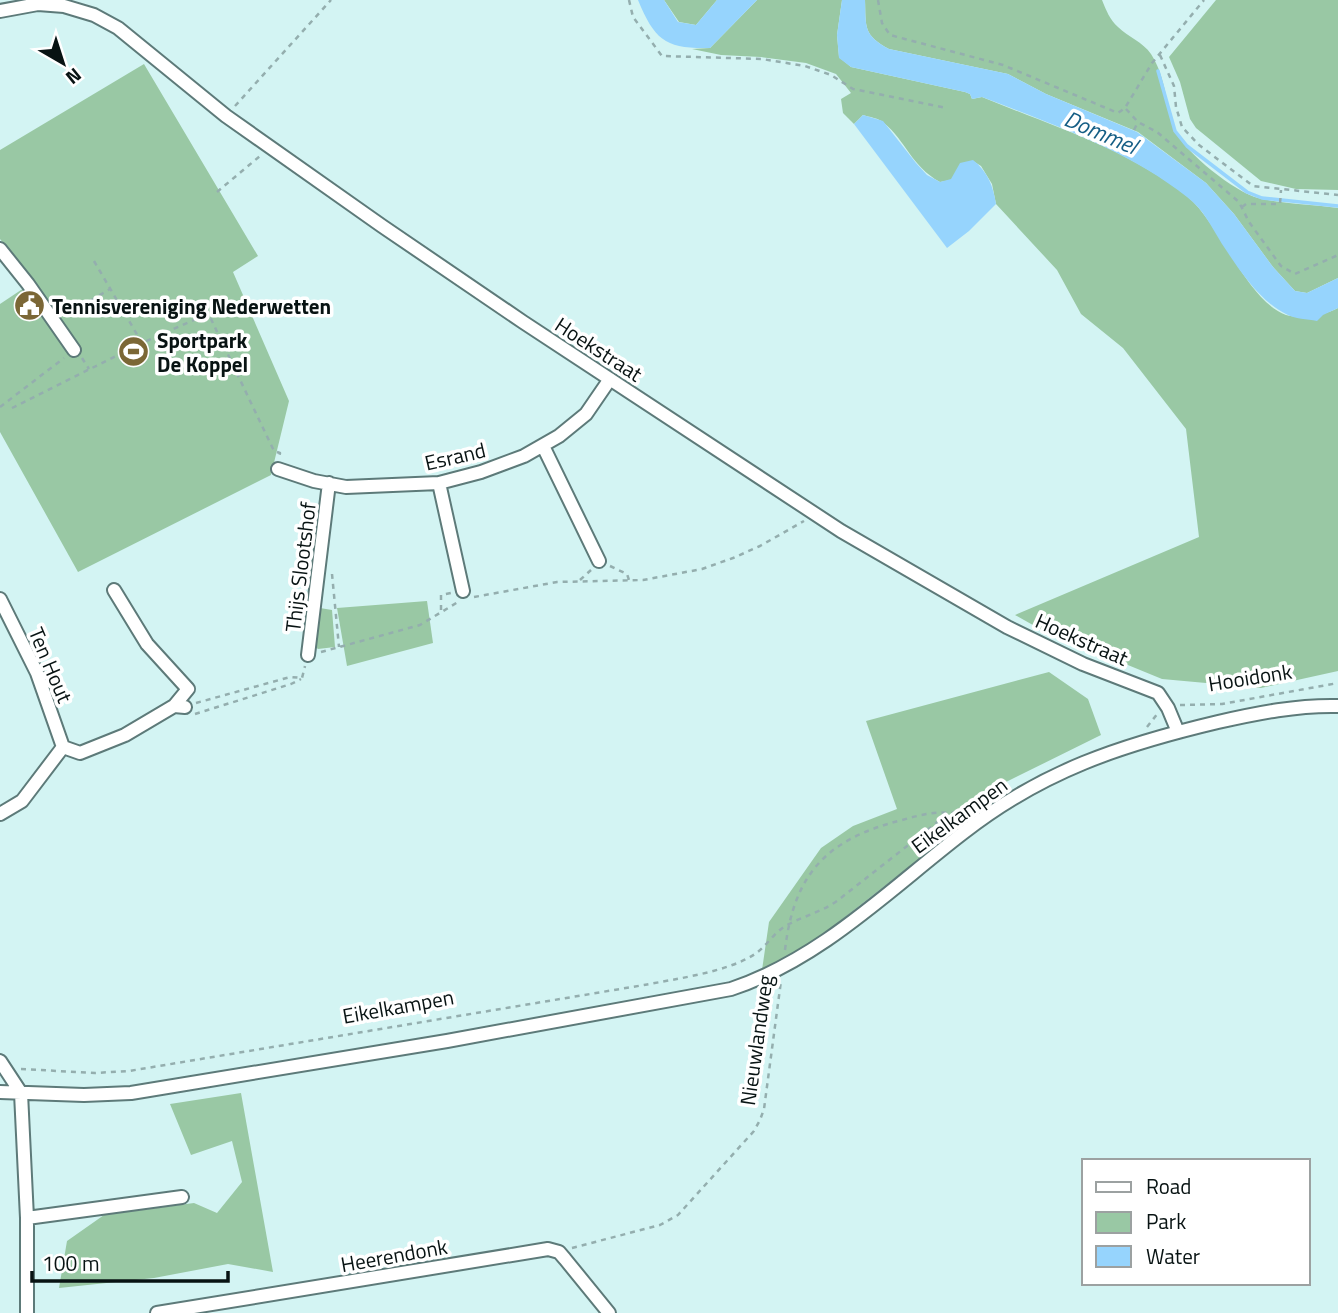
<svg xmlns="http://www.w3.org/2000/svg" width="1338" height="1313" font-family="'Titillium Web',sans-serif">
	<rect width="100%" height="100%" fill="#d3f4f3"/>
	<path fill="#99c8a4" d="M664 0H717L696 25 679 22Z
		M757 0H842L837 35 839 57 851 67 965 92 970 94 972 99 982 97C1052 126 1128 149 1188 197 1220 224 1247 301 1286 315 1300 319 1326 315 1338 308V671L1261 688 1162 679 1040 629 1015 615 1199 537 1186 429 1123 348 1081 314 1057 270 996 204 992 184 981 166 973 161 951 180 940 182C911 166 906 141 884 123 879 118 869 117 863 115L854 124 843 113 841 99 851 93 836 74 806 63 761 57 721 55 692 49 710 48Z
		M865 0H1102C1106 10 1110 20 1118 27 1128 37 1143 42 1151 54 1166 77 1166 107 1176 131 1185 153 1235 192 1258 198 1283 204 1312 204 1338 208V278L1307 293 1295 291 1273 267 1234 214 1206 183 1138 132 1046 94 1008 74 889 49C863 35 866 27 865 0Z
		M1216 0H1338V190L1296 189 1261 181 1196 128 1190 119 1180 82 1169 57Z
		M144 64 258 256 233 272 289 401 271 475 78 572 0 432V304L33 282 0 239V150Z
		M427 601 433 643 347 666 337 608Z
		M320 608 332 610 335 647 318 649 313 645Z
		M1049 672 1088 699 1101 735 1004 783 1007 794 961 826 812 943 762 970 769 922 821 848 853 826 897 809 866 721Z
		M241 1093 273 1272 228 1264 154 1278 59 1288 67 1241 104 1215 194 1203 217 1213 242 1182 232 1141 191 1155 170 1104Z"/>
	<path fill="#96d4fd" d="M638 0H664L678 22 696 25 717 0H757L710 48C666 49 655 41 638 0Z
		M842 0H865C866 27 863 35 889 49L1008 74 1046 94 1137 132 1206 183 1234 214 1273 267 1295 291 1307 293 1338 278V308L1323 315 1317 321C1307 319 1295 319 1286 314 1259 301 1238 268 1222 244 1211 226 1204 210 1187 197 1128 150 1052 124 982 97L972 99 970 94 965 92 851 67 839 58 837 35Z
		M863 115 883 121 916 163 927 175 940 182 951 179 960 163 973 160C988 172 993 186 996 204L969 231 947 248 854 124Z"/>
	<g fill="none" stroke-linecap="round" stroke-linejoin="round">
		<path stroke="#96d4fd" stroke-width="3.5" d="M1158 71 1175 131 1187 146 1247 192 1262 198 1338 206"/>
		<defs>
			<path id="minor" d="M0 11 38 4 64 6 94 15 118 28 226 116 382 226 523 322 841 531 1007 627 1083 664 1158 693 1168 708 1178 732
				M0 249 28 284 74 350
				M543 446 599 561
				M278 469 314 481 346 487 439 483 481 472 524 456 559 436 586 414 610 379
				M439 483 463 591
				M114 590 147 644 188 689 174 706 185 707
				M0 599 37 673 63 747
				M308 655 329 483
				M0 814 22 801 63 747 80 753 125 735 174 706
				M0 1061 21 1093 27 1218V1313
				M0 1092 84 1095 131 1093 447 1041 731 989C821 959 890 889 963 833 1042 771 1121 745 1218 722 1258 713 1297 705 1338 706
				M27 1218 182 1197
				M157 1313 548 1249 559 1252 565 1259 609 1313"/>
		</defs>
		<use href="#minor" stroke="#5d7a79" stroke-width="16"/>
		<path stroke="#94aeae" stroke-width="2.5" stroke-dasharray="5 5" stroke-linecap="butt" d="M629 0 633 17 662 56 762 59 805 66 831 75 853 89 947 108
			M878 0 882 23 890 35 1003 65 1118 113 1125 108 1152 63 1204 0
			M1160 55 1174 86 1176 107 1182 127 1199 145 1253 186 1338 195
			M235 106 331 0
			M1126 109 1138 122 1157 132 1239 202 1249 222 1281 266 1295 274 1338 255
			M1134 130 1138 122
			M217 192 260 156
			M1242 207 1246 204H1280L1281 190
			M94 261 142 343
			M65 316 110 289
			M82 358 89 369
			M0 407 64 358
			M12 408 142 343 203 316 211 319 274 451 280 453 279 459
			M610 566 627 574 629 580
			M332 574 339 647
			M580 580 591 570
			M474 597 557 582 643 580 702 569 733 558 760 546 804 521
			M441 610V595L451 593
			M321 652 420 625 458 602
			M196 703 290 677 302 678 305 666
			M1180 705 1222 704 1338 683
			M195 714 291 684 301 679
			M1147 727 1158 713
			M785 950C794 873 827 839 902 820 923 814 944 809 965 816
			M21 1069 95 1073 129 1071 644 985C675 979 728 972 755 954 767 946 774 932 787 925 804 916 821 912 837 901L944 817 1006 787
			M572 1248 660 1225 678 1215 754 1131 760 1120 764 1109 781 981"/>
		<use href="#minor" stroke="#fff" stroke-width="12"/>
	</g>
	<defs>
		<symbol id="civic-disc" viewBox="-11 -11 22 22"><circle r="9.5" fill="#7b6736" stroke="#fff"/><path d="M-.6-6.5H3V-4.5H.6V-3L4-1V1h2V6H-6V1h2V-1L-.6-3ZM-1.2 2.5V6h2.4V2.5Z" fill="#fff"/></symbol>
		<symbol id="stadium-disc" viewBox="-11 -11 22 22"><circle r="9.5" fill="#7b6736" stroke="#fff"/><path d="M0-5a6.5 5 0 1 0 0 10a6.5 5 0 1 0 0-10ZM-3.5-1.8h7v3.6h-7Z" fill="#fff"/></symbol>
	</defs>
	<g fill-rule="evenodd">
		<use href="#civic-disc" x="12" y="288" width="35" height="35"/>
		<use href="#stadium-disc" x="116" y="334" width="35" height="35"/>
	</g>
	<g text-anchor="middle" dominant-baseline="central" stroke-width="7" stroke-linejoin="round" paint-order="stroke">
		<g font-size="21" font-weight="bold" fill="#081313" stroke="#fff" text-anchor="start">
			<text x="52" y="306">Tennisvereniging Nederwetten</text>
			<text x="157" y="340">Sportpark<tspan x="157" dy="24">De Koppel</tspan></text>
		</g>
		<g font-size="21" fill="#081313" stroke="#fff">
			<text transform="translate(599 349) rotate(33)">Hoekstraat</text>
			<text transform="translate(455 456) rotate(-13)">Esrand</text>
			<text transform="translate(300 567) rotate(-83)">Thijs Slootshof</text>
			<text transform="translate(1082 639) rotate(24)">Hoekstraat</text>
			<text transform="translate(51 665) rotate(67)">Ten Hout</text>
			<text transform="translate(1250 677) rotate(-9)">Hooidonk</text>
			<text transform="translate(959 815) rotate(-36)">Eikelkampen</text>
			<text transform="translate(398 1006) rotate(-10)">Eikelkampen</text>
			<text transform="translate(756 1040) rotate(-82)">Nieuwlandweg</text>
			<text transform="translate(394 1255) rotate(-10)">Heerendonk</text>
		</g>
		<g font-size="23" font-style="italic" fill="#155e85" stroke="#fff">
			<text transform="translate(1101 132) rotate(23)">Dommel</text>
		</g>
	</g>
	<rect x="1082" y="1159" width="228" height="126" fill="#ffffff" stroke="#9ca1a1" stroke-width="2"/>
	<rect x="1096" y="1182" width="35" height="10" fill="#ffffff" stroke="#9ca1a1" stroke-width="2"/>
	<text x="1146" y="1194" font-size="21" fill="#081313">Road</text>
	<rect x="1096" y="1212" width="35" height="21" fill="#99c8a4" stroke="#9ca1a1" stroke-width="2"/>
	<text x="1146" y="1229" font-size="21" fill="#081313">Park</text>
	<rect x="1096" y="1246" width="35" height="21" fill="#96d4fd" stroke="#9ca1a1" stroke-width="2"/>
	<text x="1146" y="1264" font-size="21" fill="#081313">Water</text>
	<g transform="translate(63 63) rotate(141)" stroke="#ffffff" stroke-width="5" paint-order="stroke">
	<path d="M0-5L12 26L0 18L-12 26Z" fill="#081313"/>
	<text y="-10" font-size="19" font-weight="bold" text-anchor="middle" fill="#081313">N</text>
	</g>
	<path d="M32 1271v10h196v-10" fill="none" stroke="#081313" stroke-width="3.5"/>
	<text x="42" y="1271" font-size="21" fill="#081313" stroke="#ffffff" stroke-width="5" paint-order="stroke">100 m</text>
</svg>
